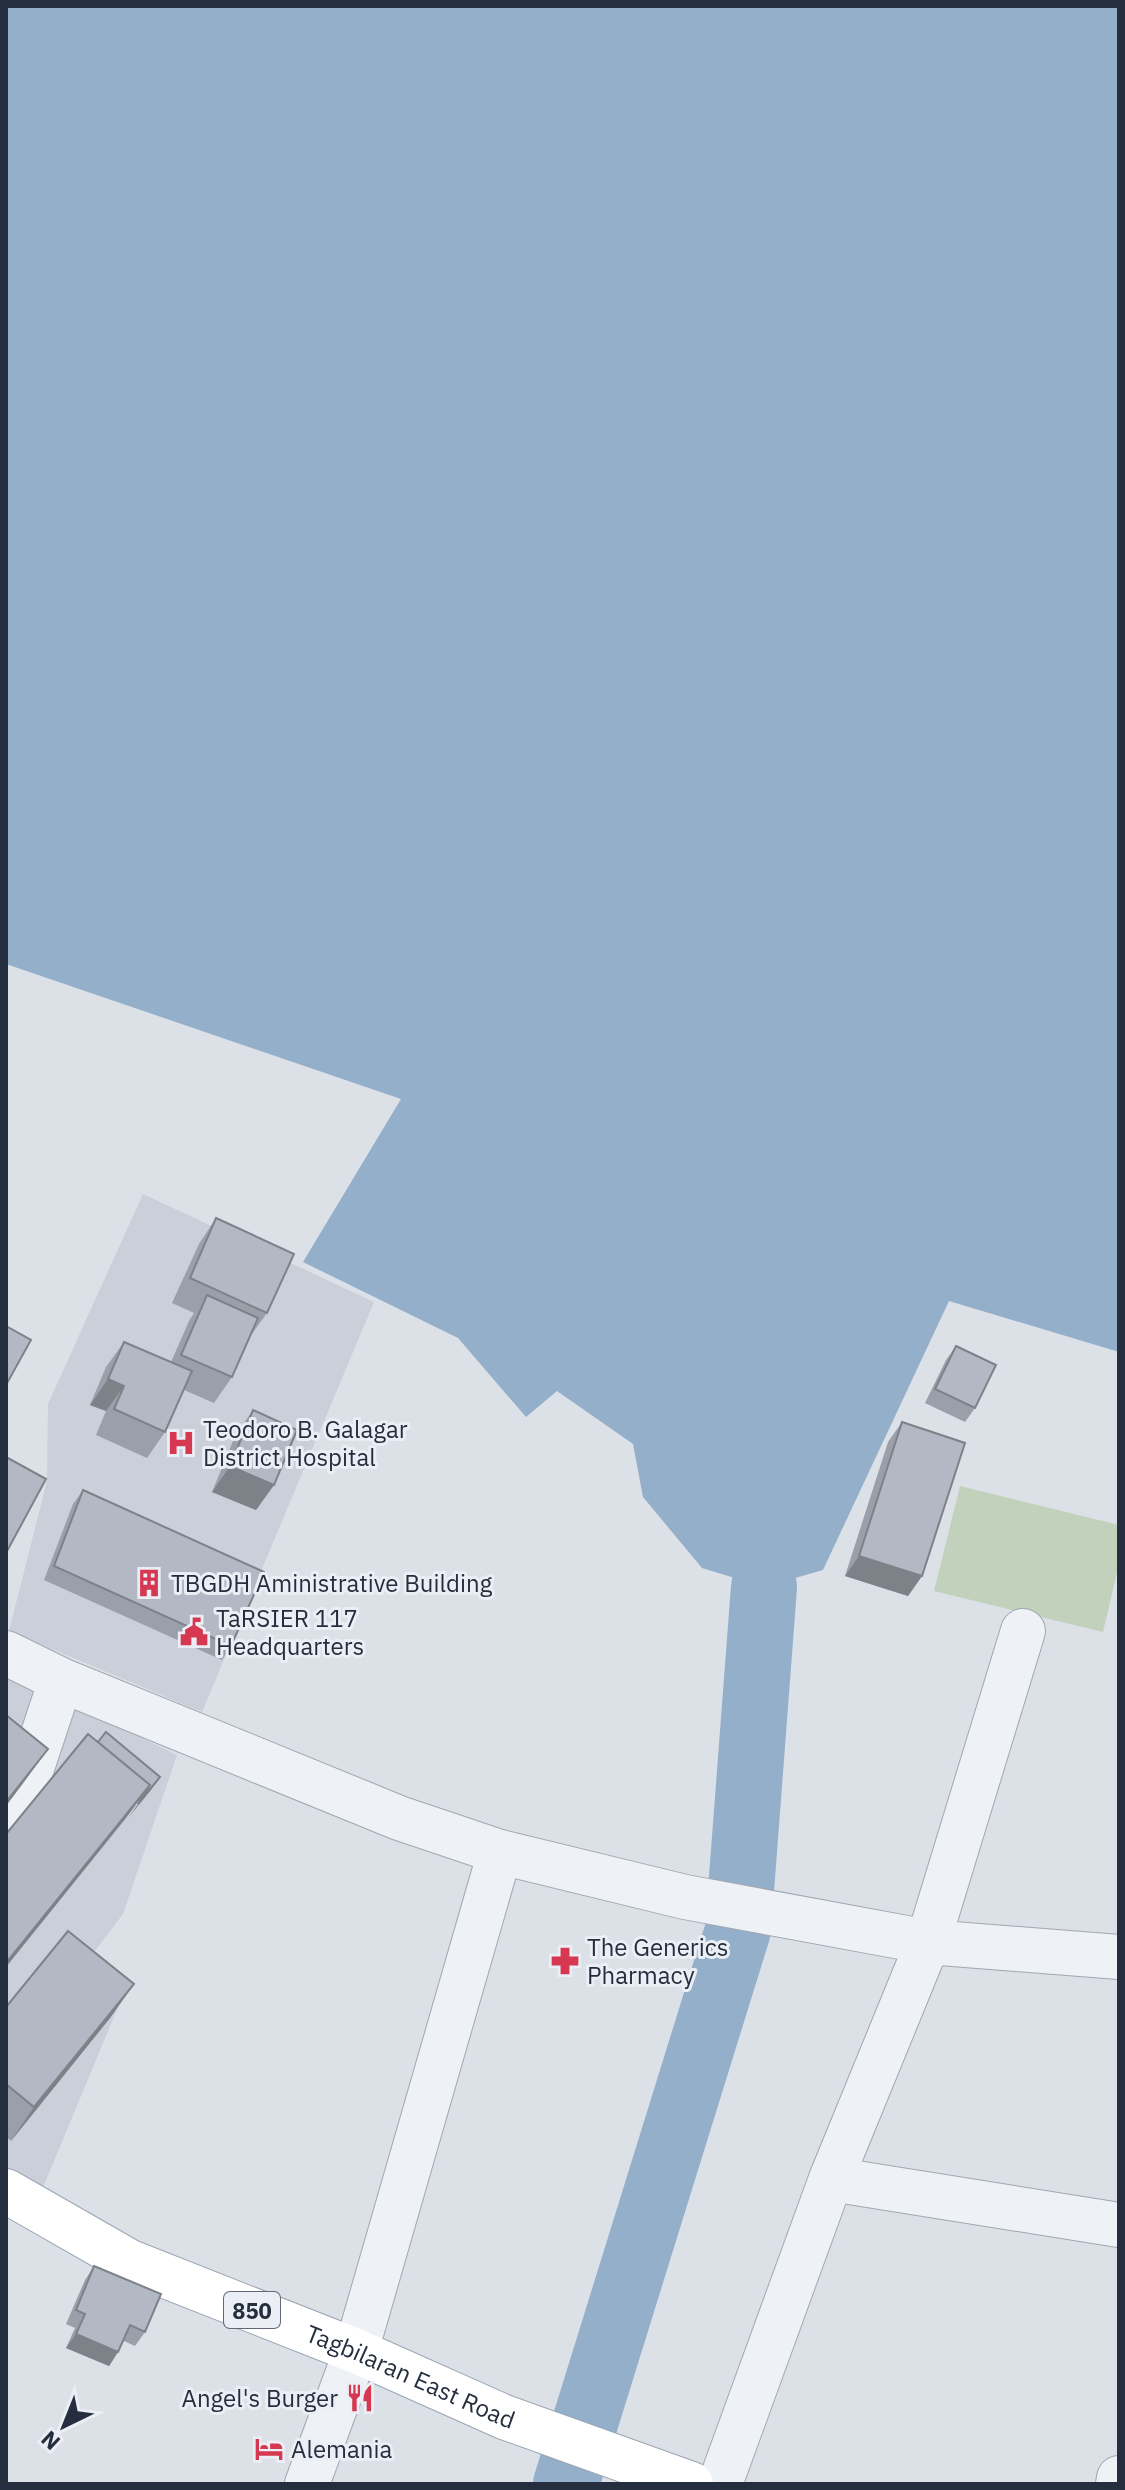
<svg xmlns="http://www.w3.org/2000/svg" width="1125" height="2490" font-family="'IBM Plex Sans',sans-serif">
	<rect width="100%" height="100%" fill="#dce0e7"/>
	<path fill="#cacfd9" d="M143 1194 374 1302 202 1712 9 1631 47 1481 48 1404Z
		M6 1672 177 1755 123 1914 78 1973 118 2007 39 2197 6 2176Z"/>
	<path fill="#c2d1bc" d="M960 1486 1119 1525V1564L1103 1632 934 1591Z"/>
	<path fill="#94afca" d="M6 6H1119V1352L949 1301 823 1570 764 1587 702 1568 643 1497 633 1444 557 1391 526 1417 458 1338 303 1262 401 1099 6 964Z"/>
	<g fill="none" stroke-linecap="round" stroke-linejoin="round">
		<path stroke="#94afca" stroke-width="66" d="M566 2484 738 1930 764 1587"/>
		<defs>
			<path id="minor" d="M6 1653 61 1680 399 1818 500 1852 685 1897 928 1942 1119 1957
				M6 1824 19 1807 61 1680
				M831 2179 1119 2225
				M307 2484 356 2351 500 1852
				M720 2484 831 2179 928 1942 1023 1631
				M1118 2484 1119 2478"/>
			<g id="major">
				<path id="s1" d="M6 2191 130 2262 356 2351 504 2417 691 2484"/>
			</g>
		</defs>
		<use href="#minor" stroke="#a1a7b1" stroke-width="46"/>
		<use href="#major" stroke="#9aa5b3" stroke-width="46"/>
		<use href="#minor" stroke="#eef1f5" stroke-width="44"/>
		<use href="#major" stroke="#fff" stroke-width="44"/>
	</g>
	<path fill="#9a9fa9" d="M216 1218 267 1313 249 1338 232 1377 214 1403 184 1390 165 1432 147 1458 96 1435 106 1411 90 1405 106 1367 124 1342 171 1362 189 1321 194 1313 172 1303 199 1244Z
		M956 1346 975 1408 965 1422 925 1403 946 1360Z
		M253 1410 274 1485 256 1510 212 1492 235 1436Z
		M902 1422 922 1576 908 1596 845 1576 888 1442Z
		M83 1490 231 1646 222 1660 44 1580 73 1504Z
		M134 1984 110 2018 11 2141 6 2137V2007Z
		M94 2266 145 2332 135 2346 124 2341 118 2352 109 2366 66 2348 75 2328 66 2324 85 2280Z"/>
	<path fill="#7d8289" d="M108 1379 124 1386 106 1411 90 1405Z
		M230 1466 274 1485 256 1510 212 1492Z
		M859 1556 922 1576 908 1596 845 1576Z
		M48 1749 24 1782 6 1806V1802Z
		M160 1777 150 1791 128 1818 138 1804Z
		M150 1785 126 1818 6 1967V1963Z
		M134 1984 110 2018 11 2141 34 2107Z
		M76 2334 118 2352 109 2366 66 2348Z"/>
	<path fill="#b3b9c4" stroke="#7d8289" stroke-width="2" d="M216 1218 294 1254 267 1313 190 1278Z
		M207 1295 258 1318 232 1377 181 1355Z
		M6 1326 31 1340 6 1385Z
		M124 1342 192 1371 165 1432 114 1409 124 1386 108 1379Z
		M956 1346 996 1365 975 1408 935 1389Z
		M253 1410 297 1430 274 1485 230 1466Z
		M902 1422 965 1443 922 1576 859 1556Z
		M6 1457 46 1479 6 1553Z
		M83 1490 264 1572 231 1646 54 1566Z
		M6 1715 48 1749 6 1802Z
		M106 1732 160 1777 138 1804 150 1785 98 1742Z
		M88 1734 150 1785 6 1963V1834Z
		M68 1931 134 1984 34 2107 6 2084V2007Z
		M94 2266 161 2294 145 2332 130 2325 118 2352 76 2334 85 2314 76 2310Z"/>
	<defs>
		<symbol id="hospital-bare" viewBox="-9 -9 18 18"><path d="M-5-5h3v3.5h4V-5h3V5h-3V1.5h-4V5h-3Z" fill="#d63751" stroke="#ebeff5" stroke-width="2.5" paint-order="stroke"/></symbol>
		<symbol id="building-bare" viewBox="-9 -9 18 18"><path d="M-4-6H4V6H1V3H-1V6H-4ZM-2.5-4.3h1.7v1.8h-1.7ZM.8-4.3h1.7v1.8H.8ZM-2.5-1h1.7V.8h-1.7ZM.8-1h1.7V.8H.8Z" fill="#d63751" stroke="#ebeff5" stroke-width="2.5" paint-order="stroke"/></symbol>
		<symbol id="civic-bare" viewBox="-9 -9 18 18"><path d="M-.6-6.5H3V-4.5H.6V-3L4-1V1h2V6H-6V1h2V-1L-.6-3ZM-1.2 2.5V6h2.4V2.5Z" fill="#d63751" stroke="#ebeff5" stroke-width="2.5" paint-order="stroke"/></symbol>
		<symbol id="pharmacy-bare" viewBox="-9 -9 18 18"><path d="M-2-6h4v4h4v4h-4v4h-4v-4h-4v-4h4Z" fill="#d63751" stroke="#ebeff5" stroke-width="2.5" paint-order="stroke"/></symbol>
		<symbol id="restaurant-bare" viewBox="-9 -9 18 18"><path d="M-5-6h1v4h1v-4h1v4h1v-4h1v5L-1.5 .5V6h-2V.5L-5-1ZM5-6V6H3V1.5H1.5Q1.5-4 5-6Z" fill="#d63751" stroke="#ebeff5" stroke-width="2.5" paint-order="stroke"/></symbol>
		<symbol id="hotel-bare" viewBox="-9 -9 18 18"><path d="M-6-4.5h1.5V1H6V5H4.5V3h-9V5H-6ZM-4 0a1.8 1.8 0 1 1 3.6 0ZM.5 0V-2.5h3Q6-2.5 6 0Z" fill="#d63751" stroke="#ebeff5" stroke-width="2.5" paint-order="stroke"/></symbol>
	</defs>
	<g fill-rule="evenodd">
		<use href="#hospital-bare" x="161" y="1423" width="40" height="40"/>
		<use href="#building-bare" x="129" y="1563" width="40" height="40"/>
		<use href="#civic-bare" x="174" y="1612" width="40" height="40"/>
		<use href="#pharmacy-bare" x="545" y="1941" width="40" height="40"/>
		<use href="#restaurant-bare" x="340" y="2378" width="40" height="40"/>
		<use href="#hotel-bare" x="249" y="2429" width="40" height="40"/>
	</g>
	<g text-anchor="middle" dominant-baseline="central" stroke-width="6" stroke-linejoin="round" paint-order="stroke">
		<rect fill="#ebeff5" stroke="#606875" stroke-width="2" x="224" y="2292" width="56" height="36" rx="6"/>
		<g font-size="22" font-weight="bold" fill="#252e3e">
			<text x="252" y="2310">850</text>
		</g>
		<g font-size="24" fill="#252e3e" stroke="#ebeff5" text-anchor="start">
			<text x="203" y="1429">Teodoro B. Galagar<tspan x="203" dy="28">District Hospital</tspan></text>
			<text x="171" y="1583">TBGDH Aministrative Building</text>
			<text x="216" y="1618">TaRSIER 117<tspan x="216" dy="28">Headquarters</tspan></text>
			<text x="587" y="1947">The Generics<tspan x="587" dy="28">Pharmacy</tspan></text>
			<text x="338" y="2398" text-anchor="end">Angel's Burger</text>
			<text x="291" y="2449">Alemania</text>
		</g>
		<g font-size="24" fill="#252e3e" stroke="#ebeff5">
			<text stroke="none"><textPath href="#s1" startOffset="446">Tagbilaran East Road</textPath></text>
		</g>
	</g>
	<rect width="1125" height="2490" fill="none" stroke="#252e3e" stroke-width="16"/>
	<g transform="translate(64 2426) rotate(223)" stroke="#ebeff5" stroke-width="6" paint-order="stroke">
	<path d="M0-6L14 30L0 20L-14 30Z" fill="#252e3e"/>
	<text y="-12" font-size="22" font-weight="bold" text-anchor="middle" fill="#252e3e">N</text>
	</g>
</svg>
